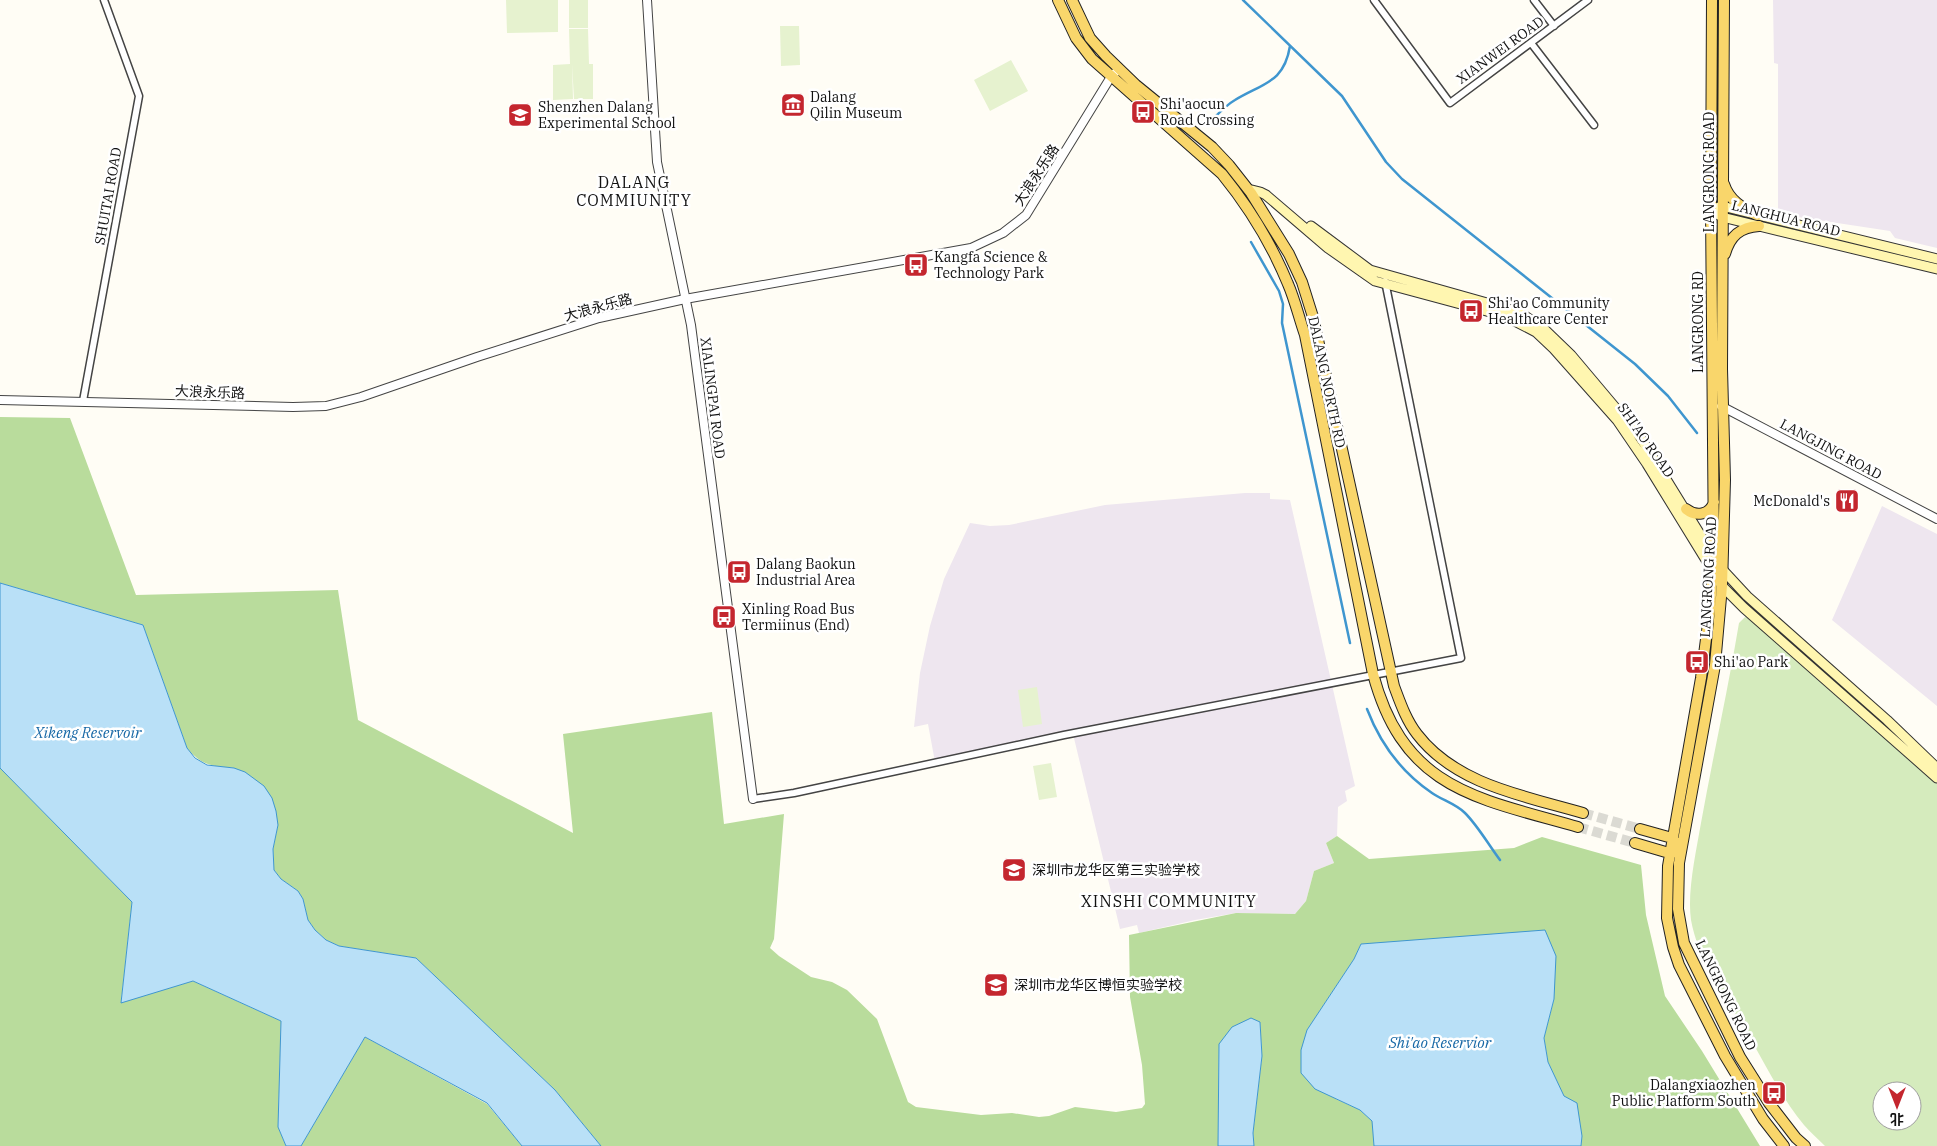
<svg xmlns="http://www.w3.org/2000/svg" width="1937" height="1146" font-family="'IBM Plex Serif','Noto Sans SC',serif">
	<rect width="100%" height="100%" fill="#fffdf5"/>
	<path fill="#eee6ef" d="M1773 0H1937V248L1895 238 1890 231 1778 214V64L1774 63Z
		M1245 493H1270V499L1290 500 1355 786 1345 791 1347 801 1338 807 1337 836 1326 843 1334 863 1314 871 1306 901 1295 914 1236 913 1195 920 1139 933 1137 925 1120 929 1073 734 935 762 928 724 914 727 920 673 930 626 944 579 970 523 990 526 1009 525 1105 505Z
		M1882 506 1937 534V706L1832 620Z"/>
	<path fill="#d5ebbd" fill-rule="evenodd" d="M1745 617 1750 619 1854 712 1937 783V1146H1825C1818 1139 1810 1132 1804 1125 1782 1098 1767 1068 1750 1038 1728 1001 1699 964 1691 920 1687 892 1696 852 1701 823 1713 756 1728 690 1739 623ZM1882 1091H1912V1121H1882Z"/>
	<path fill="#b9dc9c" d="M0 417 70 418 136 595 338 590 358 720 573 833 563 734 712 712 724 824 784 814 774 939 770 948 779 956 811 977 832 982 847 990 877 1019 908 1102 916 1107 981 1115 1012 1113 1039 1117 1049 1116 1075 1107 1116 1112 1142 1108 1145 1104 1142 1065 1130 997 1129 935 1236 913 1295 914 1306 901 1314 871 1334 863 1326 843 1337 836 1369 859 1514 848 1542 837 1641 865 1646 915 1665 996 1702 1051 1760 1146H1581L1582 1136 1548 1062 1544 1038 1554 999 1361 944 1354 959 1307 1030 1336 1099 1360 1110 1373 1122 1374 1146H1254L1253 1133 1262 1056 1260 1022 1219 1044 1218 1146H601L555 1090 416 958 339 946 326 940 315 930 308 920 303 899 298 891 281 879 274 870 273 849 278 825 234 768C212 766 202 766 187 748L143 625 0 583Z
		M0 768 132 902 121 1002 193 981 281 1021 278 1127 286 1146H0Z
		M365 1037 487 1104 522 1146H301Z"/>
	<path fill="#e6f2cf" d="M506 0H558V32L507 33Z
		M569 0H588V28H569Z
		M780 26H799L800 65 781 66Z
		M569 29H588L589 64H593V99H574L572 64 573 99 553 100V65L570 64Z
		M1011 60 1028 91 990 111 974 80Z
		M1037 687 1042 724 1023 727 1018 690Z
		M1051 763 1057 797 1039 800 1033 766Z"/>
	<path fill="#b9e0f7" stroke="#3f96cf" d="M0 583 143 625 187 748 195 758 207 765 234 768 245 772 264 786 272 798 276 811 278 825 273 849 274 870 281 879 298 891 303 899 308 920 315 930 326 940 339 946 416 958 555 1090 601 1146H522L487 1103 365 1037 301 1146H286L278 1127 281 1021 193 981 121 1003 132 902 0 768Z
		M1545 930 1556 956 1554 999 1544 1038 1548 1062 1564 1096 1577 1103 1582 1136 1581 1146H1374L1372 1121 1360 1110 1315 1089 1301 1073V1050L1307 1030 1354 959 1361 944Z
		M1251 1018 1260 1022 1262 1056 1253 1133 1254 1146H1218L1219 1044 1232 1027Z"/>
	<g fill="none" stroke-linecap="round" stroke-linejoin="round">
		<path stroke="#3f96cf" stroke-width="2.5" d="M1243 0 1342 96 1386 162 1402 179 1635 364 1668 396 1697 433
			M1209 123C1217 115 1226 105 1235 100 1263 83 1284 83 1290 46
			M1251 242 1279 291 1283 304 1282 323 1350 643
			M1367 709C1380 743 1401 772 1432 793 1442 800 1456 804 1465 813 1478 826 1488 844 1500 860"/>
		<path stroke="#dbdad3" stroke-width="10" stroke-dasharray="10 5" stroke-linecap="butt" d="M1583 813 1640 829
			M1578 827 1635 843"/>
		<defs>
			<path id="minor" d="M1374 0 1450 103 1588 0
				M1534 0 1554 26
				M1531 43 1594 125
				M83 401 139 96 104 0
				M753 799 794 793 1064 735 1461 658 1385 281"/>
			<path id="tertiary" d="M647 0 657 162 691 325 753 799
				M0 400 293 407 326 406 361 397 477 357 599 318 685 299 971 248 1003 233 1026 215 1112 75 1119 70
				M1721 406 1937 519"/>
			<path id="secondary" d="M1251 193 1252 190 1260 192 1266 195 1328 248 1375 281 1505 316 1536 332 1554 349 1617 420 1647 464 1722 586 1744 608 1937 778
				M1716 208 1722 206 1937 259
				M1711 210 1722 217 1937 269
				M1311 226 1370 270 1519 312 1543 328 1571 355 1640 437 1714 557
				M1721 568 1747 596 1887 720 1937 768"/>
			<path id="primary" d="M1058 0 1076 38 1092 59 1222 174C1248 206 1272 245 1288 284 1295 300 1299 318 1305 335L1373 674C1404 790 1477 798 1578 827
				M1072 0 1090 38 1106 56 1136 85 1212 147 1229 165 1251 193 1289 254 1302 282 1313 317 1394 686C1400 702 1406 720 1417 734 1456 785 1525 796 1583 813
				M1712 0 1711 210 1714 557 1710 608 1701 678 1668 866 1667 918 1673 947 1679 965 1725 1056 1763 1119 1784 1146
				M1724 0 1722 369 1725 480 1722 586 1715 665 1679 863 1678 909 1684 943 1740 1057 1769 1103 1796 1138 1805 1146
				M1724 184C1729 200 1742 208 1757 215
				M1725 254C1730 236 1740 227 1759 226
				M1686 509C1696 517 1710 515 1714 502
				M1640 829 1672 838 1676 843
				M1635 843 1669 853 1675 852"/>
		</defs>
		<use href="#minor" stroke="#444" stroke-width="9"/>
		<use href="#tertiary" stroke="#444" stroke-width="10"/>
		<use href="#secondary" stroke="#333" stroke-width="11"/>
		<use href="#primary" stroke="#222" stroke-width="12"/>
		<use href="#minor" stroke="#fff" stroke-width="6"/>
		<use href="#tertiary" stroke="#fff" stroke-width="8"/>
		<use href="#secondary" stroke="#fff6b0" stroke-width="9"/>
		<use href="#primary" stroke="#f9d66b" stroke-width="10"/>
	</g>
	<defs>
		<symbol id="museum-square" viewBox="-11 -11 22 22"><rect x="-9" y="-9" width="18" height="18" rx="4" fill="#c4262e" stroke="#fff"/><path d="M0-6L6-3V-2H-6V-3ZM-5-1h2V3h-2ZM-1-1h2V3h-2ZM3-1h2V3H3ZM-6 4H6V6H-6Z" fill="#fff"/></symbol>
		<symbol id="bus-square" viewBox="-11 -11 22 22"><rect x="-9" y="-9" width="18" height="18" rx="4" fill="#c4262e" stroke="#fff"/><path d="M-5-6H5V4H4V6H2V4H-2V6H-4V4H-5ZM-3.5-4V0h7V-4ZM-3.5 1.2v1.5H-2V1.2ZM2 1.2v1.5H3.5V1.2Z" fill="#fff"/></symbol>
		<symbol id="school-square" viewBox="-11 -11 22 22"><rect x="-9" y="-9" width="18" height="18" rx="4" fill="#c4262e" stroke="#fff"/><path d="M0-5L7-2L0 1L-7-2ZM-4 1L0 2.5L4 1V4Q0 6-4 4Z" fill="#fff"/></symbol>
		<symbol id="restaurant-square" viewBox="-11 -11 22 22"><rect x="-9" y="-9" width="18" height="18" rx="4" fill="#c4262e" stroke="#fff"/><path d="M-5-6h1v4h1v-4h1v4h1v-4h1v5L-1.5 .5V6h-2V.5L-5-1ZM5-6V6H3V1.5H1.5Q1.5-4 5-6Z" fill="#fff"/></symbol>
	</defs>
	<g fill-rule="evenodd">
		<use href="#museum-square" x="779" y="91" width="28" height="28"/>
		<use href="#bus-square" x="1129" y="98" width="28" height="28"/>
		<use href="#school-square" x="506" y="101" width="28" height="28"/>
		<use href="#bus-square" x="902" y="251" width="28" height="28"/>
		<use href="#bus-square" x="1457" y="297" width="28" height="28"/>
		<use href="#restaurant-square" x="1833" y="487" width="28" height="28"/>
		<use href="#bus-square" x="725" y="558" width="28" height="28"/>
		<use href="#bus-square" x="710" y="603" width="28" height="28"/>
		<use href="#bus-square" x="1683" y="648" width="28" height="28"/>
		<use href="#school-square" x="1000" y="856" width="28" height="28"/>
		<use href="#school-square" x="982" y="971" width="28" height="28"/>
		<use href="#bus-square" x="1760" y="1079" width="28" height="28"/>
	</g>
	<g text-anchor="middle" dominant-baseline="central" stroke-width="5" stroke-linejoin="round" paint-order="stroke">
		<g font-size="14" fill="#111" stroke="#fff">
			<text transform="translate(1500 50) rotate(-36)">XIANWEI ROAD</text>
			<text transform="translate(1709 172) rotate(-90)">LANGRONG ROAD</text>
			<text transform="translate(1036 175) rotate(-57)">大浪永乐路</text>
			<text transform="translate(108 196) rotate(-80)">SHUITAI ROAD</text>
			<text transform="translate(1786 218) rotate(14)">LANGHUA ROAD</text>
			<text transform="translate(598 307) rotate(-15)">大浪永乐路</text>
			<text transform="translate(1698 322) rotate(-90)">LANGRONG RD</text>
			<text transform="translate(1327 382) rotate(78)">DALANG NORTH RD</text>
			<text transform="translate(210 392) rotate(2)">大浪永乐路</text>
			<text transform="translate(713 398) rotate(83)">XIALINGPAI ROAD</text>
			<text transform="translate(1646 440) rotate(55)">SHI'AO ROAD</text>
			<text transform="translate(1831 449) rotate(28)">LANGJING ROAD</text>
			<text transform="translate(1708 577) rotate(-87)">LANGRONG ROAD</text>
			<text transform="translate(1726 995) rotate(64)">LANGRONG ROAD</text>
		</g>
		<g font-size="14" fill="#111" stroke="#fff" text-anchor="start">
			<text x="810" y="97">Dalang<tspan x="810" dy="16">Qilin Museum</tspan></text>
			<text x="1160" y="104">Shi'aocun<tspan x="1160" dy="16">Road Crossing</tspan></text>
			<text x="538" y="107">Shenzhen Dalang<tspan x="538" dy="16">Experimental School</tspan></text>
			<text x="934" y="257">Kangfa Science &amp;<tspan x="934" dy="16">Technology Park</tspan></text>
			<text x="1488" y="303">Shi'ao Community<tspan x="1488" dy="16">Healthcare Center</tspan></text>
			<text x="1830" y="501" text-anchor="end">McDonald's</text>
			<text x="756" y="564">Dalang Baokun<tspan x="756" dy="16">Industrial Area</tspan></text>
			<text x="742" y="609">Xinling Road Bus<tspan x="742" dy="16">Termiinus (End)</tspan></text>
			<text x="1714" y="662">Shi'ao Park</text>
			<text x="1032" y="870">深圳市龙华区第三实验学校</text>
			<text x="1014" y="985">深圳市龙华区博恒实验学校</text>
			<text x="1756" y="1085" text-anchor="end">Dalangxiaozhen<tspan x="1756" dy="16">Public Platform South</tspan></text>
		</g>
		<g font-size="15" font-style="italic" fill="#1768a6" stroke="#fff">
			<text x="88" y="732">Xikeng Reservoir</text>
			<text x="1440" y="1042">Shi'ao Reservior</text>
		</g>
		<g font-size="16" letter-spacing="1" fill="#111" stroke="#fff">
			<text x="634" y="182">DALANG<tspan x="634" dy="18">COMMIUNITY</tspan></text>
			<text x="1169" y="901">XINSHI COMMUNITY</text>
		</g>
	</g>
	<g transform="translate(1897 1106) rotate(180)"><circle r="24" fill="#ffffff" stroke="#a0a0a0"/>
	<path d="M0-4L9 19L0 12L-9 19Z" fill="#c4262e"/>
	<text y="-8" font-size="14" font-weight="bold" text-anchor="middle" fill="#111111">北</text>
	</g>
</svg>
